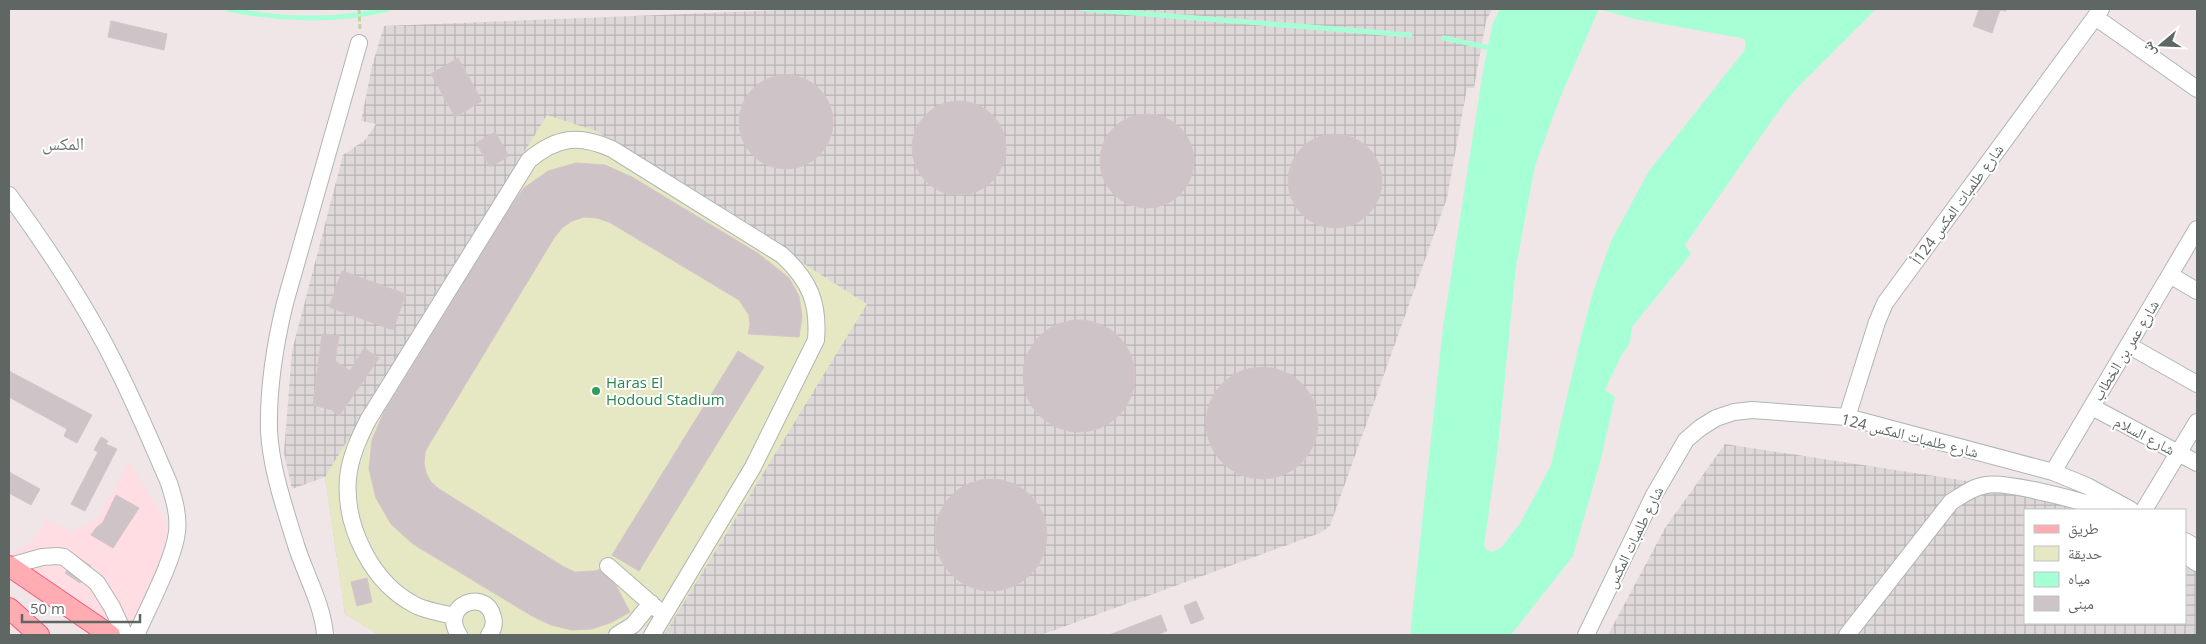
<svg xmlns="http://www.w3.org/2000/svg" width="2206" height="644" font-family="'Open Sans','Noto Naskh Arabic',sans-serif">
	<defs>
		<pattern id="industrial-grid" width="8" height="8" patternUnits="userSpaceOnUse" patternTransform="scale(1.25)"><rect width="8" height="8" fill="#dfd8d9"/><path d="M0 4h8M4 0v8" fill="none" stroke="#b8b3b4"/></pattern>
	</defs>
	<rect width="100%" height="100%" fill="#f0e6e8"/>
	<path fill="#ffdde2" d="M129 463 164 518 172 537 128 635 10 558 13 553 33 541 47 519 72 532 98 518Z"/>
	<path fill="url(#industrial-grid)" d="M808 9H1492L1486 21 1474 88H1467L1447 198 1330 526 1320 533 1041 635H661L648 624 635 635H379L345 614 325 477 292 489 284 453 292 351 343 155 365 140 376 124 361 121 372 66 384 26Z
		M1725 444 2065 496 2094 510H2025V623H2185V556L2197 563V635H1608L1665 528Z"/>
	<path fill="#e5e8c2" d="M547 115 596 131 867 304 664 635H661L648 624 635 635H379L345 614 325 477Z"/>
	<path fill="#a7ffd5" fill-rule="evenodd" d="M1500 9H1876L1796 89 1780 109 1685 245 1691 254 1632 327 1630 343 1621 356 1605 390 1615 397 1601 459 1573 556 1511 635H1410L1443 327 1484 65 1493 23ZM1599 9 1635 19 1741 38 1745 40 1746 45 1744 51 1649 171 1611 241 1593 292 1579 345 1551 465 1521 522 1502 547 1493 552 1487 550 1484 546 1498 446 1516 267 1535 166 1560 98Z"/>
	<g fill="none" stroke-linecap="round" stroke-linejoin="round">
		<path stroke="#a7ffd5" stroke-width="5" d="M228 9C279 20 337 22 388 9
			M1083 9 1410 35
			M1444 38 1495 49"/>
	</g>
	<path fill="#cec4c7" stroke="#d5c4c8" d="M1979 9H2007L2006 11 2000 10 1992 33 1973 26Z
		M111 21 167 34 164 50 108 37Z
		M458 58 482 101 455 117 431 74Z
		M739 122a47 47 0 1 1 94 0a47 47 0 1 1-94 0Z
		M912 148a47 47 0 1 1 94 0a47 47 0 1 1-94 0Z
		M1100 161a47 47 0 1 1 94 0a47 47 0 1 1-94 0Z
		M495 132 509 156 490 167 476 143Z
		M1288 181a47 47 0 1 1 94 0a47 47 0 1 1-94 0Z
		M576 163 605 165 632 177 759 254 789 278 799 296 802 317 799 337 748 334 750 325 749 315 739 300 609 222 597 218 584 217 572 221 562 228 554 238 430 443 425 452 424 463 426 473 431 482 439 489 564 567 575 572 595 571 606 567 630 612 612 622 592 629 572 630 551 625 532 616 413 544 391 524 376 498 369 469 372 440 384 412 507 212 524 188 548 171Z
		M342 271 406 294 393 330 329 307Z
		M1023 376a56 56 0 1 1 112 0a56 56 0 1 1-112 0Z
		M322 334 339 336 335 361 350 371 364 348 379 358 339 416 332 410 313 405Z
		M738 351 764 367 639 571 612 555Z
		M1206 423a56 56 0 1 1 112 0a56 56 0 1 1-112 0Z
		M9 371 92 415 77 443 64 436 67 429 9 397Z
		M101 437 108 441 106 444 117 449 85 511 71 504 98 452 94 450Z
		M9 472 40 489 31 505 9 493Z
		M935 535a56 56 0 1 1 112 0a56 56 0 1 1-112 0Z
		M116 495 139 508 113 548 91 535 96 528 103 522Z
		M76 556 91 566 80 583 65 573Z
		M367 578 372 602 357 606 351 582Z
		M1196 601 1204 619 1191 624 1184 606Z
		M1161 615 1167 631 1156 635H1109Z"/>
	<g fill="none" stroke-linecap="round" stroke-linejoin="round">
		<defs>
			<path id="minor" d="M2095 17 2197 89
				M9 195C50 251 89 310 119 372 137 408 153 446 169 483 174 499 179 515 177 532 174 559 148 608 136 635
				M2170 275 2197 291
				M2128 345 2197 384
				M2092 407 2197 463
				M1847 417 1877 322 1885 303 2101 9
				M2053 472 2197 229
				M2144 510 2197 422
				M2185 541 2197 548
				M2185 555 2197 563
				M10 566 42 557 57 556 64 557 97 583 112 607 125 635
				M608 566 664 615
				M454 616C442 613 428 611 417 606 372 584 344 527 348 478 350 457 359 438 368 420L529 160C557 137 578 134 612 149L782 255C810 281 819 303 816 340L753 467 652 635
				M325 635C323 605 305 574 296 545 285 509 271 469 269 431 268 389 275 344 285 303L359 43
				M459 635C439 605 486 587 493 617 495 624 493 630 489 635
				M617 635 633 625 651 603
				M1586 635 1654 495 1686 440 1700 428 1716 418 1734 412 1752 410 1847 417 2053 472 2087 486 2131 510
				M1847 635 1951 502C1962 495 1973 487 1986 485 2006 481 2084 501 2104 510"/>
			<path id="major" d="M9 566 110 635
				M9 608 39 635"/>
		</defs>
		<use href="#minor" stroke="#afb6b4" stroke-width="18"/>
		<use href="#major" stroke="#f55a79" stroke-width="22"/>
		<path stroke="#c2d3a1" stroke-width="3" stroke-dasharray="5 2.5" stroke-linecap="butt" d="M359 9 360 30"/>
		<use href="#minor" stroke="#fff" stroke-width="16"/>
		<use href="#major" stroke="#ffacb3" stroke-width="20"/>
	</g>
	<circle fill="#2e9e5b" stroke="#fff" stroke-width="2" cx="596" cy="391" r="5"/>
	<g text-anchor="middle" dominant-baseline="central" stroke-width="4" stroke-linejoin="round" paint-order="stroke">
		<g font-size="15" fill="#5e6763" stroke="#fff">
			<text transform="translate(1957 204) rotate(-54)">شارع طلمبات المكس 124أ</text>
			<text transform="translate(2125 350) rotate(-59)">شارع عمر بن الخطاب</text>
			<text transform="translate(1910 435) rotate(14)">شارع طلمبات المكس 124</text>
			<text transform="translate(2145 435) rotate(28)">شارع السلام</text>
			<text transform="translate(1634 537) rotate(-64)">شارع طلمبات المكس</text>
		</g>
		<g font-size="15" fill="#27864d" stroke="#fff" text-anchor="start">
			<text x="606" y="382">Haras El<tspan x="606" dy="17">Hodoud Stadium</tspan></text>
		</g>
		<g font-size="18" fill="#6e7974" stroke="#fff">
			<text x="63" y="143">المكس</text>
		</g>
	</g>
	<rect width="2206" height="644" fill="none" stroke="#5e6763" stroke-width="20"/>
	<rect x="2024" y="509" width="162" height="115" fill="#ffffff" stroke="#bfc2c1"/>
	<rect x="2034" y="525" width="25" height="8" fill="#ffacb3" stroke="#bfc2c1"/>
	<text x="2068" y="534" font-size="15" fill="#5e6763">طريق</text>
	<rect x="2034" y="546" width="25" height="15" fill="#e5e8c2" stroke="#bfc2c1"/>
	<text x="2068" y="559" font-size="15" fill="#5e6763">حديقة</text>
	<rect x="2034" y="572" width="25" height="15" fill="#a7ffd5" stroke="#bfc2c1"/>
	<text x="2068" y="584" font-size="15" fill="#5e6763">مياه</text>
	<rect x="2034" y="596" width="25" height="15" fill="#cec4c7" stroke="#bfc2c1"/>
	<text x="2068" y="609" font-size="15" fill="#5e6763">مبنى</text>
	<g transform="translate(2161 45) rotate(251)" stroke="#ffffff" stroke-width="4" paint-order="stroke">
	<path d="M0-4L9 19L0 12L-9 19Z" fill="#5e6763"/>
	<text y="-8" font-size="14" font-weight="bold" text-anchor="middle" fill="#5e6763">ش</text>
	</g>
	<path d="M22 614v8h118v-8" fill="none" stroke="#5e6763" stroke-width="2.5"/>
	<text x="30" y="614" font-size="15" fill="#5e6763" stroke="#ffffff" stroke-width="4" paint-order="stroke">50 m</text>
</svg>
